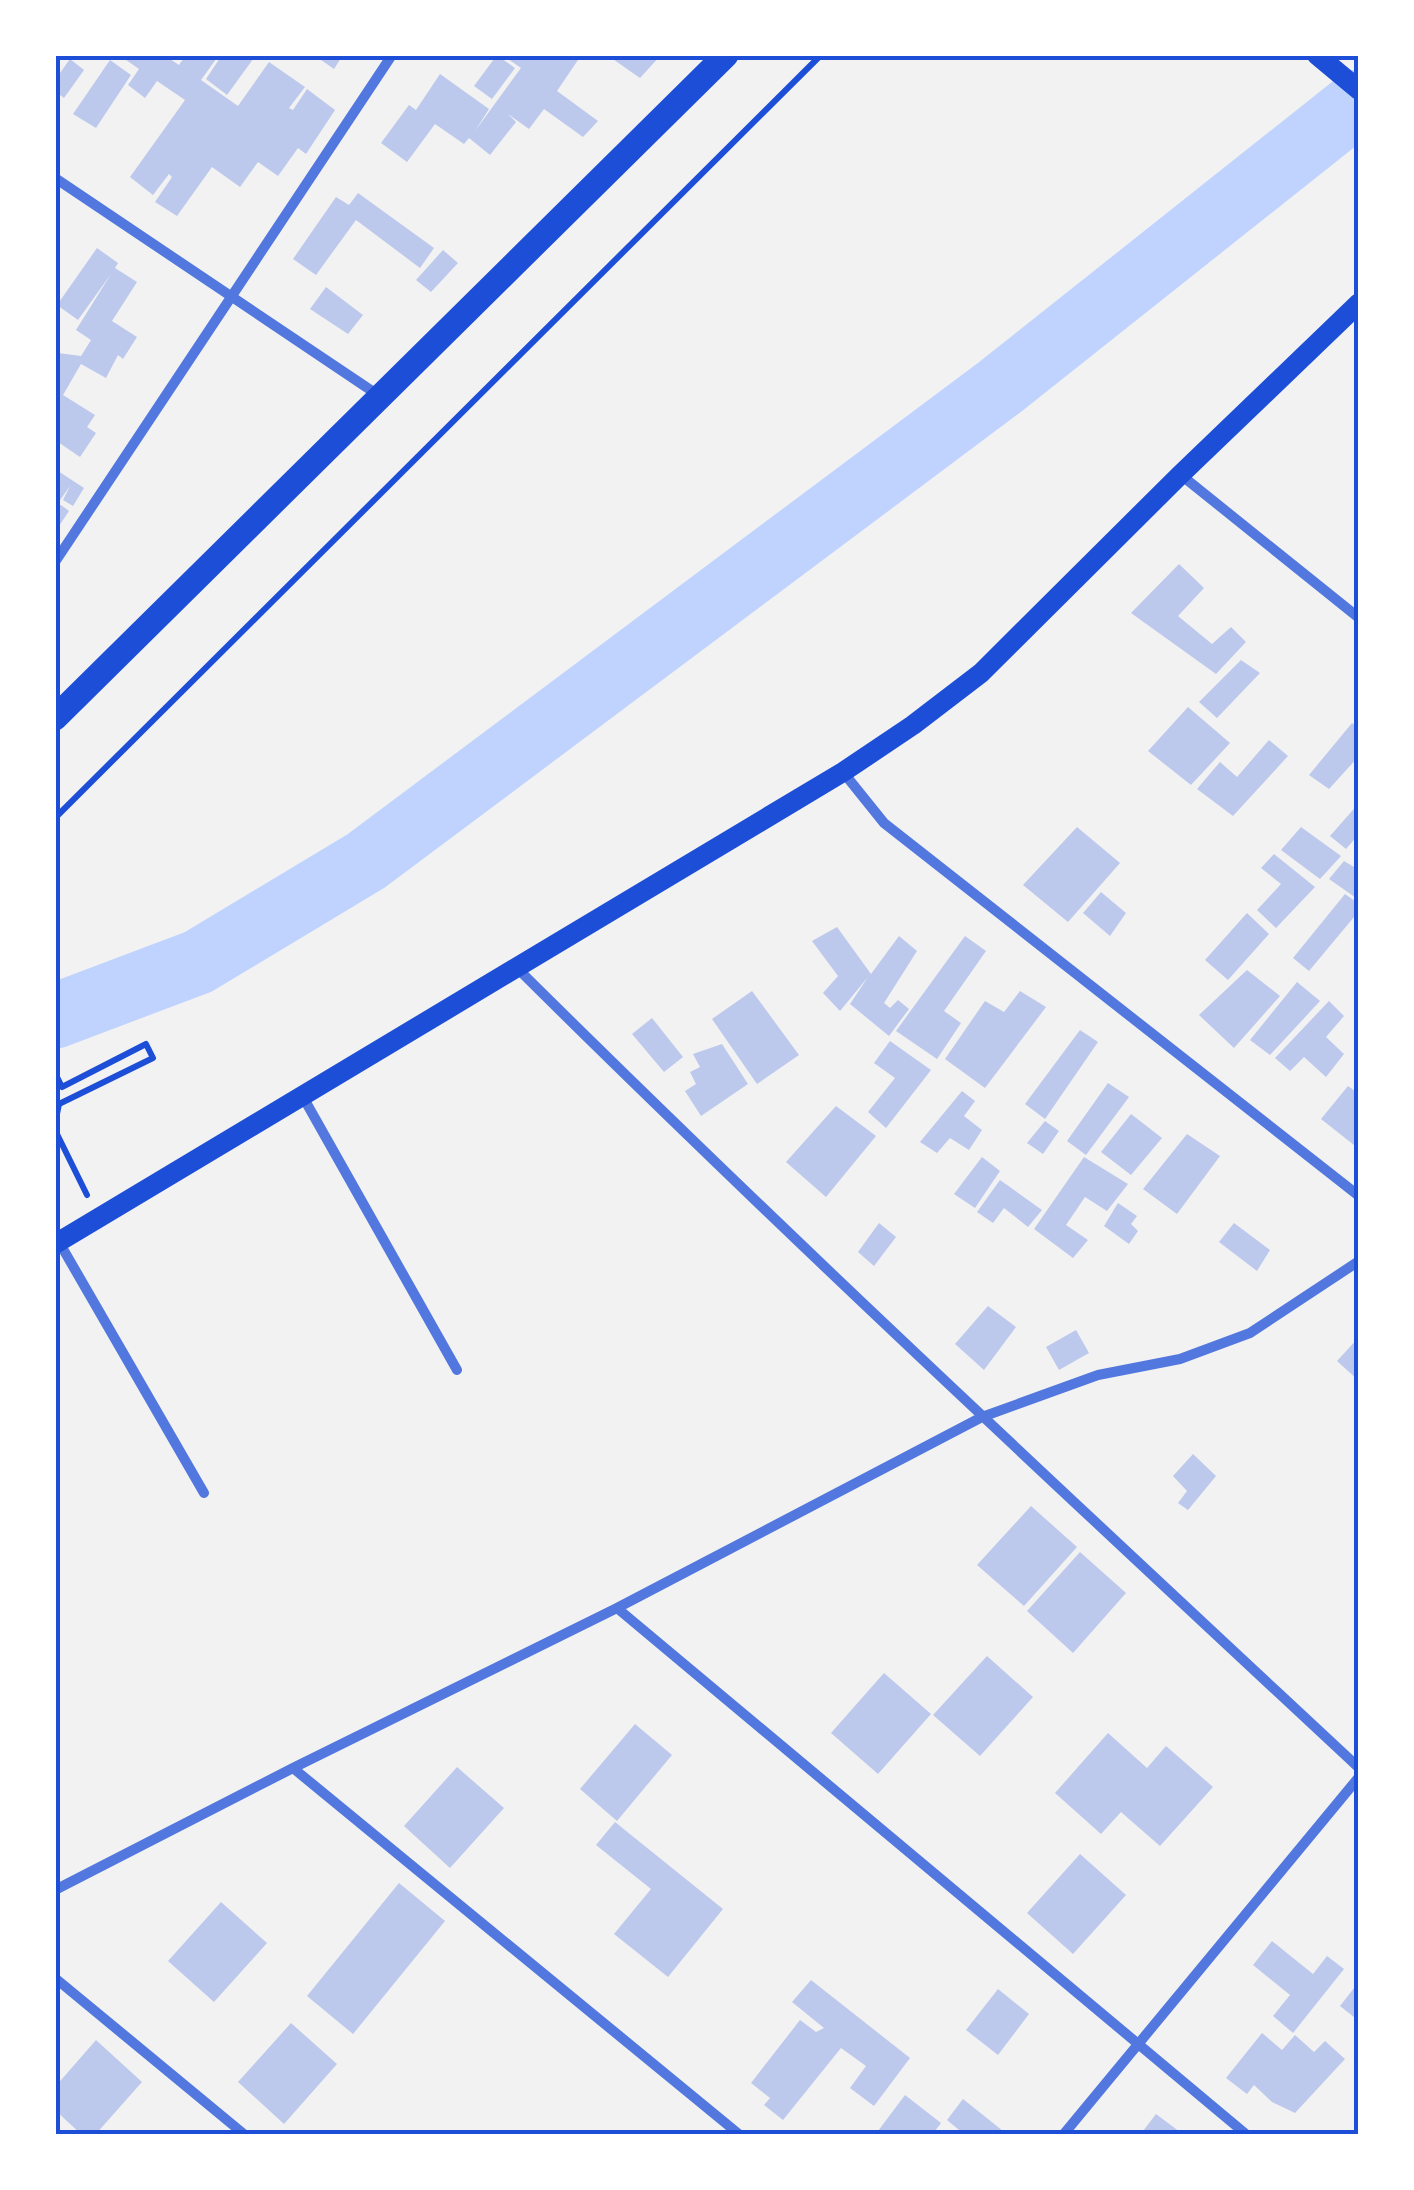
<svg xmlns="http://www.w3.org/2000/svg" width="1414" height="2190" font-family="Karla,sans-serif">
	<rect width="100%" height="100%" fill="#f2f2f2"/>
	<g fill="none" stroke-linecap="round" stroke-linejoin="round">
		<path stroke="#bfd3fe" stroke-width="65" d="M55 1016 198 962 366 861 1000 387 1359 102"/>
	</g>
	<path fill="#bdc9ec" d="M119 55H164L179 65 186 55H219L201 80 238 106 269 62 305 87 289 108 293 110 307 89 335 110 306 154 298 148 278 176 258 162 240 187 212 167 177 216 155 202 172 177 169 174 153 195 130 177 185 100 157 81 145 98 128 85 139 69Z
		M222 55H256L227 95 206 79Z
		M314 55H343L334 69Z
		M497 55 515 68 492 99 474 86Z
		M502 55H576L580 57 557 91 598 121 583 137 544 109 529 129 508 114 516 122 490 155 469 138 464 144 435 124 407 162 381 143 409 105 416 110 440 74 489 109 475 131 521 68Z
		M607 55H661L640 78Z
		M70 59 84 70 64 98 55 91V80Z
		M110 60 131 75 96 128 73 114Z
		M358 193 434 248 420 268 356 220 316 275 293 259 336 197 349 205Z
		M97 248 118 263 115 268 137 282 112 321 137 337 123 359 118 355 106 378 81 364 63 395 95 415 87 427 96 433 80 457 55 440V355L57 356 58 353 81 356 91 340 76 330 111 274 78 320 57 305Z
		M443 250 458 263 431 292 416 280Z
		M326 287 363 315 348 334 310 309Z
		M55 469 84 488 73 506 63 500 70 486 58 503 55 501Z
		M61 505 69 511 55 532V506Z
		M1179 564 1204 588 1178 616 1212 644 1231 627 1246 642 1216 674 1131 613Z
		M1241 660 1260 673 1217 718 1199 702Z
		M1188 707 1230 743 1191 785 1148 751Z
		M1352 723 1359 728V756L1329 789 1309 775Z
		M1269 740 1288 756 1233 816 1197 789 1220 762 1237 777Z
		M1359 803V834L1346 849 1330 836Z
		M1077 827 1120 863 1068 922 1023 885Z
		M1301 827 1341 856 1320 879 1281 850Z
		M1274 854 1315 887 1276 928 1257 910 1281 884 1261 868Z
		M1344 861 1359 870V900L1329 879Z
		M1101 892 1126 913 1110 936 1083 913Z
		M1345 894 1359 904V911L1309 971 1293 958Z
		M1247 913 1269 934 1228 980 1205 960Z
		M837 927 871 974 899 936 917 951 884 1003 890 1008 898 1000 909 1009 889 1036 850 1004 868 977 840 1011 823 993 838 976 812 941Z
		M965 936 986 951 944 1011 961 1023 937 1059 896 1031Z
		M1247 970 1280 996 1234 1048 1199 1015Z
		M1297 982 1320 1001 1270 1055 1250 1040Z
		M752 991 799 1055 757 1084 712 1019Z
		M1020 991 1046 1007 985 1088 945 1059 985 1001 1004 1012Z
		M1329 1001 1344 1016 1326 1037 1344 1054 1326 1077 1304 1057 1290 1071 1275 1058Z
		M652 1018 683 1057 664 1072 632 1034Z
		M1080 1030 1098 1042 1045 1119 1025 1104Z
		M890 1041 931 1070 886 1128 868 1112 895 1078 874 1063Z
		M722 1044 748 1084 701 1116 685 1091 696 1084 690 1072 700 1067 693 1054Z
		M1108 1083 1129 1097 1086 1155 1067 1141Z
		M1348 1086 1359 1094V1149L1321 1119Z
		M962 1091 975 1101 964 1116 982 1130 969 1150 950 1138 937 1153 920 1142Z
		M836 1106 876 1136 826 1197 786 1162Z
		M1131 1114 1162 1138 1131 1175 1101 1152Z
		M1045 1121 1059 1131 1043 1154 1027 1143Z
		M1187 1134 1220 1156 1177 1214 1143 1189Z
		M982 1157 1000 1171 975 1208 954 1194Z
		M1084 1157 1128 1184 1107 1211 1085 1197 1066 1225 1088 1240 1073 1258 1034 1229Z
		M1000 1180 1042 1210 1028 1227 1004 1208 993 1223 977 1212Z
		M1118 1203 1137 1216 1131 1224 1138 1231 1129 1244 1104 1226Z
		M879 1223 896 1237 874 1266 858 1252Z
		M1234 1223 1270 1250 1257 1271 1219 1242Z
		M988 1306 1016 1327 984 1370 955 1344Z
		M1076 1330 1089 1353 1059 1370 1046 1347Z
		M1359 1337V1381L1337 1361Z
		M1193 1454 1216 1476 1188 1510 1178 1503 1187 1491 1173 1476Z
		M1031 1506 1077 1547 1024 1606 977 1565Z
		M1080 1552 1126 1593 1073 1653 1027 1611Z
		M987 1656 1033 1697 980 1756 933 1715Z
		M884 1673 931 1714 878 1774 831 1733Z
		M635 1724 672 1755 617 1821 580 1789Z
		M1108 1733 1147 1768 1166 1746 1213 1787 1160 1846 1121 1812 1101 1834 1055 1793Z
		M457 1767 504 1808 450 1868 404 1826Z
		M615 1822 723 1909 668 1977 614 1934 651 1889 596 1845Z
		M1080 1854 1126 1895 1073 1954 1027 1913Z
		M399 1883 445 1921 353 2034 307 1996Z
		M221 1902 267 1943 214 2002 168 1961Z
		M1272 1941 1313 1974 1327 1956 1344 1969 1293 2033 1273 2016 1290 1995 1253 1965Z
		M811 1980 910 2058 874 2106 850 2088 866 2066 841 2048 783 2120 764 2105 770 2098 751 2083 800 2020 816 2032 824 2028 792 2002Z
		M1354 1988H1359V2021L1340 2006Z
		M998 1989 1029 2014 998 2055 966 2030Z
		M291 2023 337 2064 284 2124 238 2082Z
		M1262 2033 1282 2050 1295 2035 1314 2052 1325 2041 1345 2059 1295 2113 1272 2102 1254 2085 1247 2094 1226 2078Z
		M96 2040 142 2082 95 2135H82L55 2110V2087Z
		M905 2095 941 2123 932 2135H875Z
		M963 2099 1008 2135H965L947 2120Z
		M1156 2114 1184 2135H1140Z"/>
	<g fill="none" stroke-linecap="round" stroke-linejoin="round">
		<path stroke="#1d4ed8" stroke-width="6" d="M55 818 821 55
			M55 1073 62 1087 146 1044 153 1058 59 1104 55 1124
			M55 1130 87 1195"/>
		<path stroke="#5277de" stroke-width="10" d="M55 178 378 395
			M1181 475 1359 618
			M55 562 392 55
			M843 772 884 823 1359 1196
			M517 968C792 1241 1076 1504 1359 1768
			M303 1097 457 1370
			M59 1242 204 1493
			M617 1608 1247 2135
			M293 1768 740 2135
			M55 1890 293 1768 617 1608 982 1417 1098 1375 1180 1359 1250 1333 1359 1261
			M55 1978 245 2135
			M1063 2135 1359 1777"/>
		<path stroke="#1d4ed8" stroke-width="20" d="M1317 55 1359 90
			M55 1244 843 772 913 725 981 673 1180 475 1359 303"/>
		<path stroke="#1d4ed8" stroke-width="25" d="M55 718 726 55"/>
	</g>
	<rect width="1414" height="2190" fill="none" stroke="#ffffff" stroke-width="115"/>
	<rect x="58" y="58" width="1298" height="2074" fill="none" stroke="#1d4ed8" stroke-width="4"/>
</svg>
